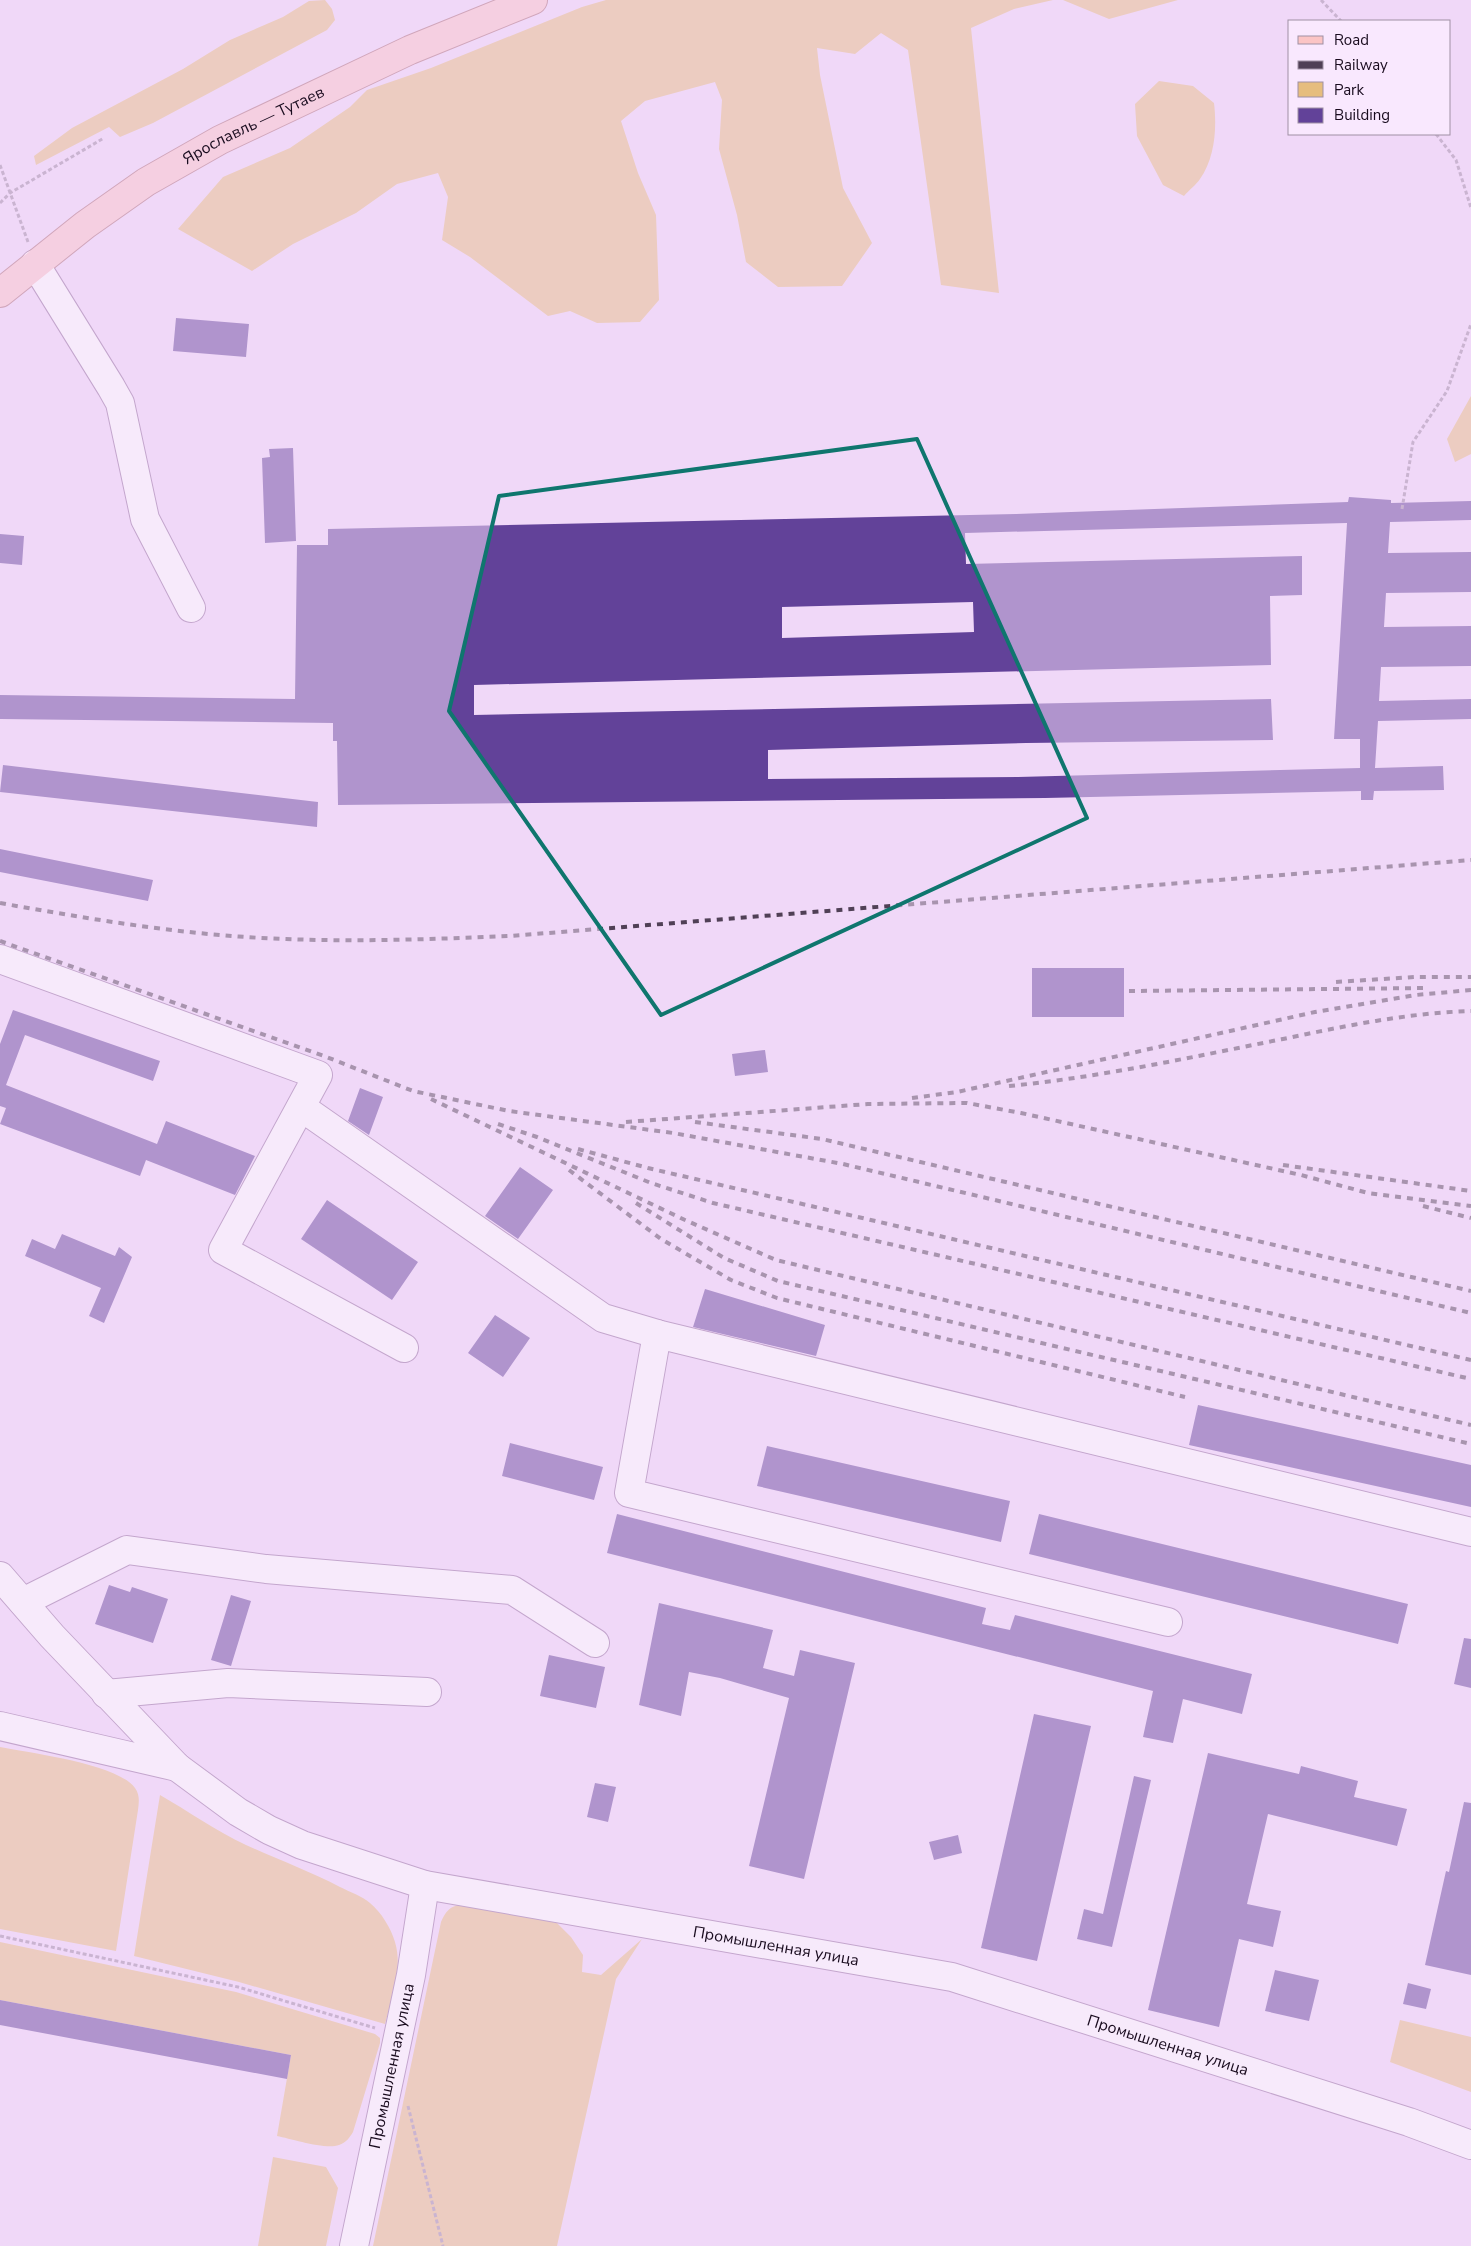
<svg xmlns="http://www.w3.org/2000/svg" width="1471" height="2246" font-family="'Nunito Sans',sans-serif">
	<rect width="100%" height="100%" fill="#f0d8f8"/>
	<path fill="#e6bd7e" d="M325 0 332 9 335 20 327 30 153 123 120 137 109 127 36 165 34 156 72 128 183 69 230 40 283 17 309 1Z
		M606 0H1053L1014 9 971 28 999 293 941 285 908 50 881 33 855 54 817 48 820 75 843 188 872 243 842 286 778 287 746 262 737 215 719 149 722 100 715 82 645 101 621 121 638 173 656 215 659 300 640 322 597 323 570 311 548 316 470 257 442 240 448 197 438 173 397 184 356 213 293 244 252 271 178 229 223 177 290 148 350 107 367 90 431 68 582 7Z
		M1063 0H1178L1109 19Z
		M1159 81 1193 86 1214 103C1217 128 1215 158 1200 179 1196 185 1189 190 1184 196L1163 185 1137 136 1135 104Z
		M1471 396V454L1455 462 1447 439Z
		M0 1747C31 1753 118 1764 135 1788 140 1795 139 1802 138 1810L116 1951 0 1929Z
		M160 1795C188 1811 216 1831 246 1845 277 1859 309 1871 340 1887 350 1892 362 1896 370 1903 381 1912 391 1928 395 1942 403 1969 392 1997 385 2024L239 1982 134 1956Z
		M471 1903 557 1923 571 1937 583 1955 582 1972 601 1975 642 1939 616 1979 557 2246H373L441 1922C448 1906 454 1905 471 1903Z
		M0 1942 236 1992 375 2034 380 2038V2043L353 2132C350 2137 346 2143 339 2145 326 2150 292 2139 277 2136L291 2055 0 2000Z
		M1400 2020 1471 2037V2092L1390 2062Z
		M273 2157 326 2167 338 2188 326 2246H258Z"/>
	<path fill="#624299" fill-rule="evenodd" d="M176 318 249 324 246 357 173 351Z
		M293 448 296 541 265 543 262 458 270 457 269 449Z
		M1349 497 1391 500V503L1471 501V520L1390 522 1388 553 1471 552V592L1386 593 1384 627 1471 626V666L1381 667 1379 701 1471 699V719L1378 721 1375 768 1443 766 1444 790 1374 791 1373 800H1361V791L1045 798 338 805 337 741H333V723L0 719V695L295 699 297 545H328V529L1016 514 1348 502ZM1347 523 1334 739H1360V768L1018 777 768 779V750L1026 743 1273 740 1271 699 474 715V685L1271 665 1270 596 1302 595V556L966 564 965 533ZM973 602 974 632 782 638V607Z
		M0 534 24 536 22 565 0 563Z
		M3 765 318 802 317 827 0 792Z
		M0 849 153 880 148 901 0 872Z
		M1032 968H1124V1017H1032Z
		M13 1010 160 1061 153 1081 25 1035 6 1085 157 1144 166 1121 255 1156 235 1195 146 1160 140 1176 0 1124 6 1108 0 1106V1044Z
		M765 1050 768 1072 735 1076 732 1054Z
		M360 1088 383 1097 369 1135 348 1121Z
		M520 1167 553 1190 518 1239 485 1216Z
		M327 1200 418 1262 392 1300 301 1239Z
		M62 1234 115 1256 119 1247 132 1257 104 1323 89 1316 101 1288 25 1256 32 1239 55 1249Z
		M705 1289 825 1325 816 1356 693 1327Z
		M495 1315 530 1338 503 1377 468 1353Z
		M1198 1405 1471 1465V1507L1189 1445Z
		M510 1443 603 1467 594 1500 502 1476Z
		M767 1446 1010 1501 1001 1542 757 1486Z
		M617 1514 986 1608 982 1624 1010 1630 1015 1615 1252 1674 1242 1714 1183 1699 1173 1743 1143 1737 1153 1691 607 1553Z
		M1039 1514 1408 1604 1398 1644 1029 1554Z
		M109 1585 130 1592 132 1587 168 1599 153 1643 95 1624Z
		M231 1595 251 1601 231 1666 211 1660Z
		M659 1603 773 1630 763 1668 794 1676 800 1650 855 1663 804 1879 749 1866 789 1698 720 1678 689 1672 681 1716 639 1705Z
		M1464 1638 1471 1639V1688L1454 1684Z
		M549 1655 605 1667 596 1708 540 1696Z
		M1034 1714 1091 1726 1037 1961 981 1948Z
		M1208 1753 1299 1774 1301 1766 1358 1781 1354 1797 1407 1809 1397 1846 1268 1814 1247 1904 1281 1911 1273 1947 1239 1939 1219 2027 1148 2010Z
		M1134 1776 1151 1780 1112 1947 1077 1939 1084 1909 1103 1914Z
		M595 1783 616 1787 608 1822 587 1817Z
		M1464 1802 1471 1803V1975L1425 1965 1446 1871 1449 1872Z
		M958 1835 962 1853 934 1860 929 1842Z
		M1275 1970 1319 1980 1309 2021 1265 2011Z
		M1408 1983 1431 1989 1426 2009 1403 2004Z
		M0 2000 291 2055 287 2079 0 2025Z"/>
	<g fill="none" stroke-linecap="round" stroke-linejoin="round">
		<defs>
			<g id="minor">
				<path d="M35 264 111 387 120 403 145 519 191 608"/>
				<path d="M0 959 318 1075 223 1250 404 1348"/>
				<path d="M301 1107 603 1318 657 1334 629 1493 1168 1622"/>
				<path d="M657 1334 1471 1532"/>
				<path id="s1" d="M0 1576 52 1636 177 1767 238 1812 269 1830 302 1845 425 1885 952 1977 1409 2122 1471 2145"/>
				<path d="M23 1602 127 1550 266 1569 512 1590 595 1643"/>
				<path d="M106 1694 228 1683 427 1692"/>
				<path d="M0 1726 177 1767"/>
				<path id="s2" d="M354 2246 411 1975 425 1885"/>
			</g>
			<g id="major">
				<path id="s3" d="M0 293 85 225 146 182 220 140 410 50 533 0"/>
			</g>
		</defs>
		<use href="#minor" stroke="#8e699a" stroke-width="30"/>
		<use href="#major" stroke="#aa6972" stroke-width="30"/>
		<path stroke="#9c88a3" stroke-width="3" stroke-dasharray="4 2.5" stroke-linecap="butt" d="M1321 0 1341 21
			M1436 134 1456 160 1471 208
			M0 165 28 242
			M0 203 10 193 104 138
			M1402 509 1413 442 1447 391 1471 324
			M0 1936 238 1987 375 2028
			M408 2106 443 2246"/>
		<use href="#minor" stroke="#fff" stroke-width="28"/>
		<use href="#major" stroke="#fbc4c5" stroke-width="28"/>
		<path stroke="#504056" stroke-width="4" stroke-dasharray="6 6" stroke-linecap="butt" d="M0 903C95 920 190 936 286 939 361 942 436 939 510 936L1471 860
			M0 941 324 1056 413 1091 509 1111 673 1133 843 1164 1471 1313
			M1336 982 1414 977H1471
			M1129 991 1426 988
			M1009 1086C1102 1077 1192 1057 1283 1039 1345 1026 1407 1013 1471 1011
			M912 1098 957 1092 1315 1012 1416 995 1471 990
			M431 1099 685 1220 776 1260 1471 1425
			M626 1122 868 1104 967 1103 1021 1113 1301 1175 1368 1193 1471 1206
			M695 1122 822 1139 1471 1291
			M498 1124 537 1137 651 1183 713 1203 1471 1379
			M578 1149 648 1168 1471 1360
			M1283 1165 1471 1191
			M569 1170 661 1239 731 1280 777 1298 1185 1397
			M636 1203 724 1258 778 1281 1471 1444
			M1423 1206 1471 1218"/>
	</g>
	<path d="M0 0H1471V2246H0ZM917 439 1087 818 661 1015 449 711 499 496Z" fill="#f0d8f8" fill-opacity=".55" fill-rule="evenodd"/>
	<path fill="none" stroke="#0f766e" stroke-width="4" stroke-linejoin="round" d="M917 439 1087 818 661 1015 449 711 499 496Z"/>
	<g text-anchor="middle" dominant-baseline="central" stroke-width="5" stroke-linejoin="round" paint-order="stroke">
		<g font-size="16" fill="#190b1e" stroke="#f9e8fe">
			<text stroke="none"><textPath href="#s3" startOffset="305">Ярославль — Тутаев</textPath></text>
			<text stroke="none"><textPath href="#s1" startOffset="894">Промышленная улица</textPath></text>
			<text stroke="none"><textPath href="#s1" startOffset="1299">Промышленная улица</textPath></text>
			<text stroke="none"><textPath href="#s2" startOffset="184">Промышленная улица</textPath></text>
		</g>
	</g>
	<rect x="1288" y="20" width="162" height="115" fill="#f9e8fe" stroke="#9f90a4"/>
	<rect x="1298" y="36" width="25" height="8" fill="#fbc4c5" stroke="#9f90a4"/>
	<text x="1334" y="45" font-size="15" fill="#190b1e">Road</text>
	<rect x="1298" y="61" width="25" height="8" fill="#504056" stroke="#9f90a4"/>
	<text x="1334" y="70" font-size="15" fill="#190b1e">Railway</text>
	<rect x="1298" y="82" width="25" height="15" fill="#e6bd7e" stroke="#9f90a4"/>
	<text x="1334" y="95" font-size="15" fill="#190b1e">Park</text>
	<rect x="1298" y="108" width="25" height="15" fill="#624299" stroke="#9f90a4"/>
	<text x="1334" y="120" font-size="15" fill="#190b1e">Building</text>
</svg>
